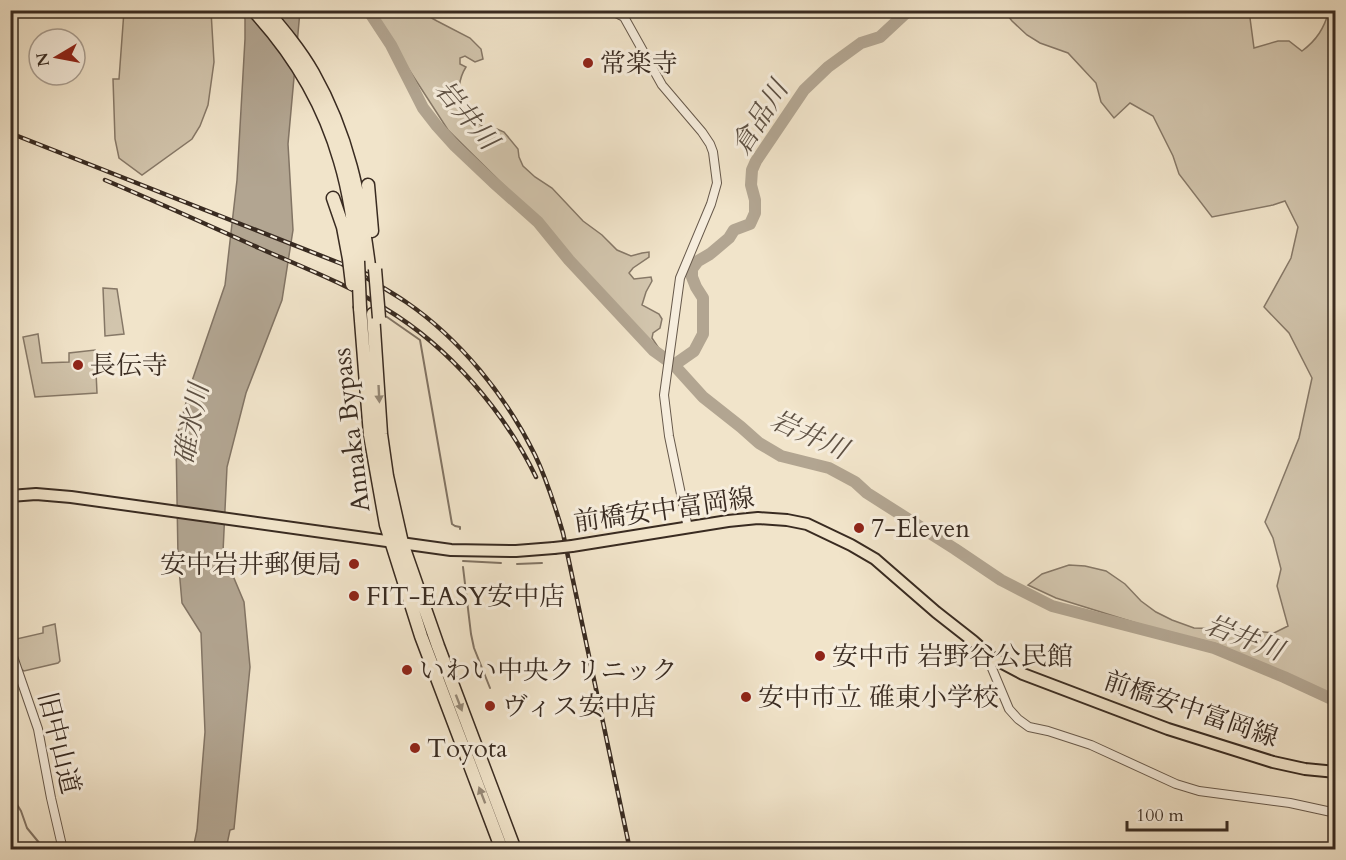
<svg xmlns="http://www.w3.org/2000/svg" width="1346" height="860" font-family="Cardo,'Noto Serif JP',serif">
	<rect width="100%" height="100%" fill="#f1e4ca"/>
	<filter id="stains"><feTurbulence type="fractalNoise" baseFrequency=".00333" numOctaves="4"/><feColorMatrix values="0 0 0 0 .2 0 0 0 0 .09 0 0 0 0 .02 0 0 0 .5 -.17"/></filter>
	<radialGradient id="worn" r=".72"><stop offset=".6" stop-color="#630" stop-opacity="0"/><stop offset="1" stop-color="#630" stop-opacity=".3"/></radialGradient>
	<path fill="#d2c5ad" stroke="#867867" stroke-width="1.5" d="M124 11H211L214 62 208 105 200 126 192 139 142 175 119 158 115 139 113 79H119Z
		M371 11H419L437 21 470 38 481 49 483 59 475 62 465 56 460 58V64L466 67C457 81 459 94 460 110L467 114 486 129H497L504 132 518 149 519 157 523 166 535 177 552 188 583 221 602 235 617 250 631 256 642 253 649 252V257L633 268 629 273 634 279 651 277 652 281 646 292 642 305 659 314 662 319 660 328 653 333 652 338 660 350 648 342 540 221 448 130Z
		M1004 11H1253L1250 18 1254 48 1278 41H1289L1302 51C1317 40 1324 28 1329 11H1335V696L1217 644 1149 627 1056 598 1028 585 1042 574 1069 565 1085 566 1106 571 1125 584 1141 601 1156 612 1172 620 1194 628 1234 629 1274 633 1288 626 1277 586 1281 569 1273 538 1265 522 1299 438 1312 378 1289 333 1264 307 1291 258 1298 227 1285 201 1273 205 1212 217 1179 174 1173 156 1153 116 1130 103 1114 118 1101 102 1096 83 1068 53 1040 43 1027 35 1012 21Z
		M103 288 117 289 124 334 105 336Z
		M38 334 42 363 69 362V353L95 350 97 393 35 397 23 337Z
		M55 624 60 661 58 663 24 671 20 668 12 640 43 633V627Z"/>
	<path fill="#b2a591" stroke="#827464" stroke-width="1.5" d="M242 11H300L288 144 293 230 282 300 246 393 227 467 223 552 244 602 250 667 234 829 230 830 226 849H193L197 830 205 732 201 633 182 603 178 557 176 439 192 381 225 285 237 180 245 39V19Z"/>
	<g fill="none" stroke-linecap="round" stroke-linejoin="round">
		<path stroke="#827464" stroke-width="2" d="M387 317 420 340 452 524 455 526 460 527V529
			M463 561 501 563
			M517 564 542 563
			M463 567 471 634 474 648 490 688
			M10 793 21 811 27 828 45 850"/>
		<path stroke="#b2a591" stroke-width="12" d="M368 10 391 45 423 108 437 126 455 146 493 182 538 222 569 260 653 350 674 365 703 397 741 427 759 443 781 456 829 468 855 482 867 493 955 549 1001 580 1052 606 1214 648 1284 677 1336 701
			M674 365 694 351 703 334V298L696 287 692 277V269L698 261 710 254 729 238 734 230 750 224 755 213V200L751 185 752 170 756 161 804 90 828 67 861 43 880 37 909 10"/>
		<defs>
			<path id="minor" d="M610 10 624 17 662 85 702 132 710 144 713 152 717 183 711 204 680 278 664 395 669 436 688 528
				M10 648 38 729 51 798 63 850
				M991 657V666L1009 709 1018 719 1029 727 1048 731 1091 745 1176 784 1199 791 1290 803 1336 813"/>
			<path id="major" d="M10 496 36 494 71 497 451 550 516 551 554 548
				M572 546 728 521 758 518 787 520 807 524 851 545 875 559 936 612 973 641 991 657 1023 674 1168 729 1273 762 1305 769 1336 772"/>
			<path id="highway" d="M253 10C293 53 324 105 340 161 350 194 354 228 358 261
				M266 10C283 30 300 50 313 73 348 135 360 196 369 266
				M368 185 372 231
				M333 198 343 227 349 259
				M360 308 370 435 386 525 421 636 502 850
				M373 314 381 434 387 476 402 543 438 646 515 850"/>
		</defs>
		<use href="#minor" stroke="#67594b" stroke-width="10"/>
		<use href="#major" stroke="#392b21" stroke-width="14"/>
		<use href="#highway" stroke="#392b21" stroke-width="15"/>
		<use href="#minor" stroke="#f6eddd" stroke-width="8"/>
		<use href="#major" stroke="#f1e4ca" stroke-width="10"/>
		<use href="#highway" stroke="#f1e4ca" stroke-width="12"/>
		<defs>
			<path id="rail" d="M10 133 342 264C363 276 385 288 406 302 460 339 506 396 535 455 547 480 555 506 563 533L630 850
				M105 180C157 202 208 225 259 248 302 267 347 284 386 309 449 347 504 411 536 477"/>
		</defs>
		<use href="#rail" stroke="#392b21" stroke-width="4.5"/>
		<use href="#rail" stroke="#f6eddd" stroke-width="2" stroke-dasharray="7" stroke-linecap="butt"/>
		<defs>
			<path id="major-bridge" d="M554 548 572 546"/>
			<path id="highway-bridge" d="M349 259 352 284
				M358 261 360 308
				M375 269 379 318"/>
		</defs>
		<use href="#major-bridge" stroke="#392b21" stroke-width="14" stroke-linecap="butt"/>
		<use href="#highway-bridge" stroke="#392b21" stroke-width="15" stroke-linecap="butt"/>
		<use href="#major-bridge" stroke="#f1e4ca" stroke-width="10"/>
		<use href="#highway-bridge" stroke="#f1e4ca" stroke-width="12"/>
	</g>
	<defs><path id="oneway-solid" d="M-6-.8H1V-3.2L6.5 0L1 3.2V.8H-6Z" transform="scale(1.5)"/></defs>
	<g fill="#958876">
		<use href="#oneway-solid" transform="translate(379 394) rotate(87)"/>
		<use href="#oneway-solid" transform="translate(459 703) rotate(69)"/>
		<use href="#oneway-solid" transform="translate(482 795) rotate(-111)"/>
	</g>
	<g fill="#8f2418" stroke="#f6eddd" stroke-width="2">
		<circle cx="588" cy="63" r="6"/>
		<circle cx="78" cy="365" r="6"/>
		<circle cx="859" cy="528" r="6"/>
		<circle cx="354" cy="564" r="6"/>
		<circle cx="354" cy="596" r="6"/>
		<circle cx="820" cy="656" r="6"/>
		<circle cx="407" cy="670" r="6"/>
		<circle cx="746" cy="697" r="6"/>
		<circle cx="490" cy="706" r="6"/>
		<circle cx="415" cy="748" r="6"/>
	</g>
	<g text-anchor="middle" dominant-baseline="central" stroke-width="6" stroke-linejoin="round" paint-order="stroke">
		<g font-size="26" fill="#392b21" stroke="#f6eddd" text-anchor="start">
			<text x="600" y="63">常楽寺</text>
			<text x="90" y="365">長伝寺</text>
			<text x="871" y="528">7-Eleven</text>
			<text x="342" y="564" text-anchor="end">安中岩井郵便局</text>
			<text x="366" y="596">FIT-EASY安中店</text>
			<text x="832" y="656">安中市 岩野谷公民館</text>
			<text x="419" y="670">いわい中央クリニック</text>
			<text x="758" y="697">安中市立 碓東小学校</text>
			<text x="502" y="706">ヴィス安中店</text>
			<text x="427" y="748">Toyota</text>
		</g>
		<g font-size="26" fill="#392b21" stroke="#f6eddd">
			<text transform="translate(351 430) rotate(-97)">Annaka Bypass</text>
			<text transform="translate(664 510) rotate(-8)">前橋安中富岡線</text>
			<text transform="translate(1191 709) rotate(19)">前橋安中富岡線</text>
			<text transform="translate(59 743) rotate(76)">旧中山道</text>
		</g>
		<g font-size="27" font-style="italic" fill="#5d5043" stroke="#f6eddd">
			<text transform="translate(466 115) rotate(50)">岩井川</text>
			<text transform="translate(760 118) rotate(-58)">倉品川</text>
			<text transform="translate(192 424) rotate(-79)">碓氷川</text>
			<text transform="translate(809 435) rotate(24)">岩井川</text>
			<text transform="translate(1244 638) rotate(21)">岩井川</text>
		</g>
	</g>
	<rect width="1346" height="860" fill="none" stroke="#f1e4ca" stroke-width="36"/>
	<rect x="12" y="12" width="1322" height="836" fill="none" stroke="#392b21" stroke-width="3"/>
	<rect x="18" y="18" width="1310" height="824" fill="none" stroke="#392b21" stroke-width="1.5"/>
	<g transform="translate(57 57) rotate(260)"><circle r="28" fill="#f6eddd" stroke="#aa9f92" stroke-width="1.5"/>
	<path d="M0-4.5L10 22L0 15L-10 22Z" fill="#8f2418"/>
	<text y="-9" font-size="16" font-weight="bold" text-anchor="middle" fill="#392b21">N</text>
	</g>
	<path d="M1127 821v9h100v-9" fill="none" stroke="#392b21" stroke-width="3"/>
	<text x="1136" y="821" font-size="18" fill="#392b21" stroke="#f6eddd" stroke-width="4.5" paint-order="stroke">100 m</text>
	<rect width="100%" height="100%" filter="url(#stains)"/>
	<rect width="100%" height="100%" fill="url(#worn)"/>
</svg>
